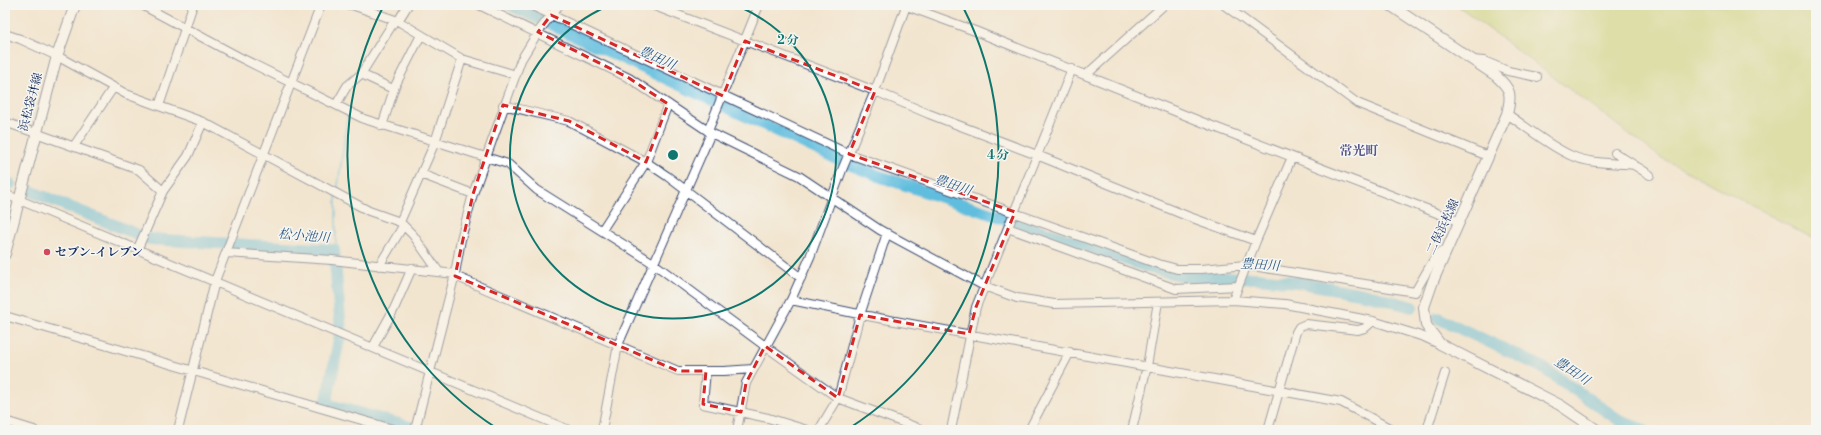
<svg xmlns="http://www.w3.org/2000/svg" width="1821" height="435" font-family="'Libre Bodoni','Noto Serif JP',serif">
	<rect width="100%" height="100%" fill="#f6f6f2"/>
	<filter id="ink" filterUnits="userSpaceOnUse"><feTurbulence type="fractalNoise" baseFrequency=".025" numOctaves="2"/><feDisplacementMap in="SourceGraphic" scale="8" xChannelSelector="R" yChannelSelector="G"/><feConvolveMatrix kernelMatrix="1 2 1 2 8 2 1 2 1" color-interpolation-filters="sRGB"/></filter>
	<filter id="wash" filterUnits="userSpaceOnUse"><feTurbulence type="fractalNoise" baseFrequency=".012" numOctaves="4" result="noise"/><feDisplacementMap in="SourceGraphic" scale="16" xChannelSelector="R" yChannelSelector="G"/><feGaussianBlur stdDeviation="0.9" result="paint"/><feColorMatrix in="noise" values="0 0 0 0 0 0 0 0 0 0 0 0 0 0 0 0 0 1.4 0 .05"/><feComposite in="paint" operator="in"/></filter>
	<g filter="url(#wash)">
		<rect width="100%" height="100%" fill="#f2e5cf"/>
		<path fill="#c3d578" stroke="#6f826b" d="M1457 5H1816V240L1660 157Z"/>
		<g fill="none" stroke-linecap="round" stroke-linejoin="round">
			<path stroke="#60bdde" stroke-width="2" d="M135 5 141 8
				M5 187H7
				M337 192 348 115 346 114
				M334 250 336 242V196"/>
			<path stroke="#60bdde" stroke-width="12" d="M510 5 844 162 879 176 1151 268 1188 277 1256 278 1297 282 1369 295 1412 307
				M5 182 10 184
				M30 191 149 239 334 250 341 330 326 404 421 430
				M1438 318 1540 366 1622 422 1644 430"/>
		</g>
	</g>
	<g filter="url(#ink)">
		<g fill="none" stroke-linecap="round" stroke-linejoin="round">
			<defs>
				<path id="minor" d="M142 5 239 57 364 119 508 164 537 190 653 263 765 346 838 398 923 430
					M345 5H352L398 21 462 59 516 75
					M479 5 629 78 711 133 799 176 880 230 984 286 1017 298 1054 304 1233 300 1285 304 1373 321 1424 337 1439 344
					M530 5 849 154 1155 263 1177 269H1201L1246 265 1415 292 1437 254 1446 250
					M652 5 875 91 929 114 1037 155 1187 216 1256 241 1292 157
					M904 5 975 31 1207 124 1460 222
					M1224 5 1357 103 1488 156
					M398 21 408 5
					M5 34 20 39 57 56 126 94 203 122 369 211 400 222 413 235 439 272
					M1472 60 1484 61 1508 71 1537 77
					M361 74 393 89
					M1086 75 1164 5
					M336 105 347 86 361 74 395 20
					M503 105 569 121 646 162 667 176 801 278
					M159 106 193 5
					M1507 114C1528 128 1549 146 1572 156 1591 164 1614 163 1634 165
					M5 122 139 170 163 191
					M382 126 395 86 421 35
					M708 131 759 5
					M74 146 113 88
					M1615 153 1650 175
					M421 174 473 194
					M5 194 569 430
					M400 222 435 142 462 59
					M1008 228 1176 289 1238 286
					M602 230 646 162 668 104
					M138 248 163 191 188 156 203 122
					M226 253 332 260 455 274
					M379 266 403 226
					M455 276 678 371H724L753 369
					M791 300 873 317 1341 402 1393 430
					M1233 300 1256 241
					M5 316 396 430
					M373 347 394 309 412 268
					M706 371 703 404 768 418 807 430
					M5 421 34 430
					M178 430 215 281 321 5
					M415 430 455 274 461 239 473 194 521 60 538 32 559 5
					M602 430 618 345 711 133
					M737 430 746 383 791 300 810 257 842 170 875 91 906 6
					M819 430 838 398 860 315 887 233
					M951 430 976 307 1072 69
					M1029 430 1070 352
					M1132 430 1147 366 1158 302
					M1268 430 1296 332 1299 327 1306 324 1358 330 1365 328 1373 321
					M1427 430 1445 373"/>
				<path id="major" d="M1390 5 1495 75C1511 89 1512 94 1507 114L1433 281 1424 307 1426 325 1440 344 1560 405 1597 430
					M5 254 57 56 75 5"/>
			</defs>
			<use href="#minor" stroke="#3b4a6f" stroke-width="10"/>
			<use href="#major" stroke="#3b4a6f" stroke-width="12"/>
			<use href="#minor" stroke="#fff" stroke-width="8"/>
			<use href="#major" stroke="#fff" stroke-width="10"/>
		</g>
	</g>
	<path d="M0 0H1821V435H0ZM551 15 723 96 745 41 875 91 849 154 1015 212 976 307 969 334 860 315 838 398 765 346 746 383 741 412 703 404 706 371H678L455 276 473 194 503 105 569 121 646 162 668 104 629 78 538 32Z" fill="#f2e5cf" fill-opacity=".55" fill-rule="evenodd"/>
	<path fill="none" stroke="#d62828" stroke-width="3" stroke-dasharray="8 5" stroke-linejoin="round" d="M551 15 723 96 745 41 875 91 849 154 1015 212 976 307 969 334 860 315 838 398 765 346 746 383 741 412 703 404 706 371H678L455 276 473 194 503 105 569 121 646 162 668 104 629 78 538 32Z"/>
	<g fill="none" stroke="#0f766e" stroke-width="2">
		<path d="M738 6A163 163 0 1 1 608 6"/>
		<path d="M498 429A325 325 0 0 1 383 7M963 7A325 325 0 0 1 848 429"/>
	</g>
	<circle fill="#d1495b" stroke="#f6f6f2" stroke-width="1.5" cx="47" cy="252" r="4"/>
	<g text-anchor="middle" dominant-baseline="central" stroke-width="3" stroke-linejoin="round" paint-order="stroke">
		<g font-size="12" fill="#1b2f5e" stroke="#f6f6f2">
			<text transform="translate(31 102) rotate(-75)">浜松袋井線</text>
			<text transform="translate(1443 227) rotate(-65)">二俣浜松線</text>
		</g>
		<g font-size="12" font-weight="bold" fill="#1b2f5e" stroke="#f6f6f2" text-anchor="start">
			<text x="55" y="252">セブン-イレブン</text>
		</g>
		<g font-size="13" font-style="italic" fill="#305a84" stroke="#f6f6f2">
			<text transform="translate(657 58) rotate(25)">豊田川</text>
			<text transform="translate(953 185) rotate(19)">豊田川</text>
			<text transform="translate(304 236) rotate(5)">松小池川</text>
			<text transform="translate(1260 265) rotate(4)">豊田川</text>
			<text transform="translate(1572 371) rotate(34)">豊田川</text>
		</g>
		<g font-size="13" font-weight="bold" fill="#59568a" stroke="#f6f6f2">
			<text x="1359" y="151">常光町</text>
		</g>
	</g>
	<circle cx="673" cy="155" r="6" fill="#0f766e" stroke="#f6f6f2" stroke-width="2"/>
	<g font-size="12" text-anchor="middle" font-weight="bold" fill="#0f766e" stroke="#f6f6f2" stroke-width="3" stroke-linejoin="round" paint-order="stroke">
		<text x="788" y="44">2 分</text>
		<text x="998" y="159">4 分</text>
	</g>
	<rect width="1821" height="435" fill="none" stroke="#f6f6f2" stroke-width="20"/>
</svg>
